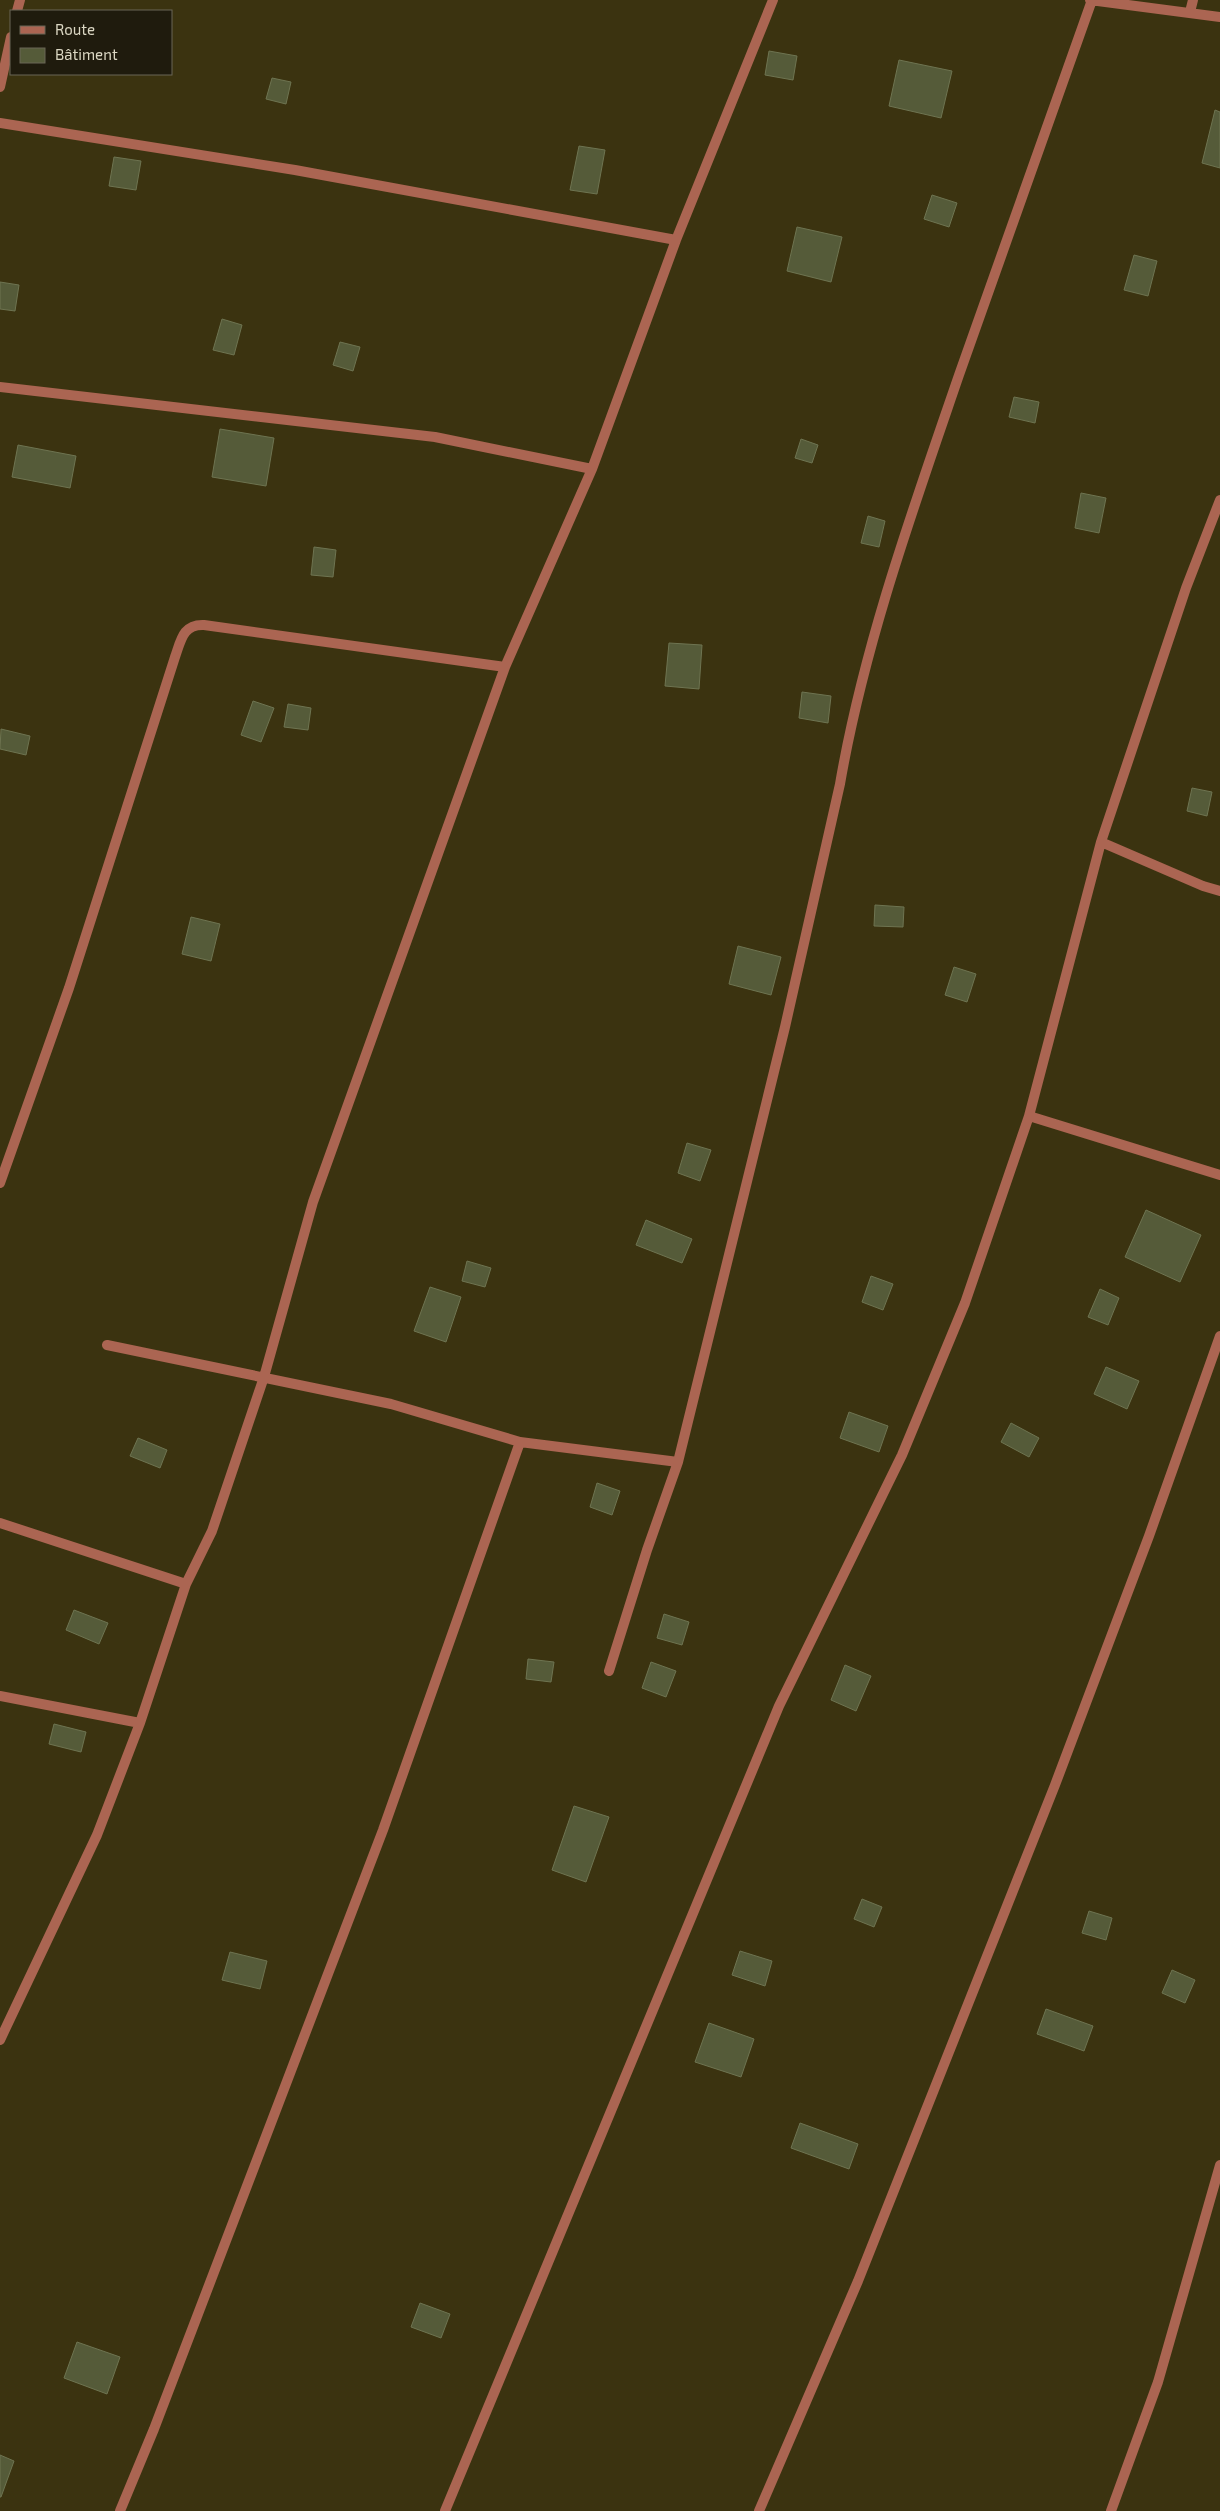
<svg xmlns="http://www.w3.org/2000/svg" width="1220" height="2511" font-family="'Exo 2',sans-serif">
	<rect width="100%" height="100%" fill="#3b3310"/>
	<path fill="#555b39" stroke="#6e7451" d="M769 51 797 56 793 80 765 75Z
		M899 60 952 71 941 118 889 106Z
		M272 78 291 82 286 104 266 99Z
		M1215 110 1220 112V168L1202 163Z
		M579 146 605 150 597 194 570 190Z
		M114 157 141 161 136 190 109 186Z
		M932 195 957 203 949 227 924 219Z
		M797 227 842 237 831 282 787 271Z
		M1134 255 1157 261 1148 296 1124 290Z
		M0 282 19 285 15 311 0 309Z
		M222 319 242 325 234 355 213 350Z
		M340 342 360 347 353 371 333 365Z
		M1014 397 1039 402 1035 423 1009 417Z
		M220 429 274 438 266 486 212 477Z
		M801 439 818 445 812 463 795 458Z
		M18 445 76 456 70 488 12 477Z
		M1081 493 1106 498 1099 533 1075 528Z
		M868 516 885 521 879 547 861 543Z
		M314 547 336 550 333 577 311 575Z
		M669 643 702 645 699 689 665 686Z
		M802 692 831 696 828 723 799 718Z
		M253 701 274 708 261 742 241 735Z
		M288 704 311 708 308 730 284 727Z
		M1 729 30 736 26 755 0 749Z
		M1192 788 1212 792 1207 816 1187 811Z
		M875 905 904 907 903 927 874 926Z
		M191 917 220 924 211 961 182 954Z
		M738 946 781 957 771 995 729 984Z
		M954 967 976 974 967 1002 945 995Z
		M687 1143 711 1150 700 1181 678 1173Z
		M1146 1210 1201 1235 1180 1282 1125 1257Z
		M646 1220 692 1239 682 1263 636 1245Z
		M467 1261 491 1268 485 1287 462 1281Z
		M871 1276 893 1284 883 1310 862 1302Z
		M430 1287 461 1297 446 1342 414 1331Z
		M1100 1289 1119 1298 1108 1325 1088 1317Z
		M1106 1367 1139 1381 1127 1409 1094 1394Z
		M849 1412 888 1426 879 1452 840 1438Z
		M1011 1423 1039 1438 1029 1457 1001 1442Z
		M138 1438 167 1450 160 1468 130 1456Z
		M597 1483 620 1491 612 1515 590 1507Z
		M74 1610 108 1623 99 1644 66 1630Z
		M664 1614 689 1622 682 1645 657 1638Z
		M528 1659 554 1662 551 1682 526 1679Z
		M651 1662 676 1671 666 1697 642 1688Z
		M845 1665 871 1676 856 1711 831 1700Z
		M54 1724 86 1732 81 1752 49 1744Z
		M574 1806 609 1817 586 1882 552 1870Z
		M862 1899 882 1907 874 1927 854 1919Z
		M1089 1911 1112 1918 1106 1940 1082 1933Z
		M740 1951 772 1961 765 1986 732 1975Z
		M230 1952 267 1961 260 1989 222 1980Z
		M1172 1970 1195 1980 1185 2003 1162 1993Z
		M1046 2009 1093 2026 1084 2051 1037 2034Z
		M709 2023 754 2039 741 2077 695 2062Z
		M800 2123 858 2144 849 2169 791 2148Z
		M420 2303 450 2314 441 2338 411 2327Z
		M77 2342 120 2357 107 2394 64 2378Z
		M0 2455 14 2461 1 2497H0Z"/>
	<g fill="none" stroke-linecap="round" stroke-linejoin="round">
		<path stroke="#ab6552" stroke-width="10" d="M1090 0 1220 17
			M17 11 20 0
			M1190 12 1193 0
			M0 87 11 37
			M0 123 295 170 676 240
			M0 387 435 437 592 469
			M1101 842 1203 886 1220 891
			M1029 1116 1220 1175
			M0 1183 69 988 175 657C181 640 183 624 204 625L505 667
			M107 1345 391 1404 520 1442 678 1462
			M0 1523 186 1584
			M609 1671 647 1550 678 1462 785 1027 840 784C864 645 913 509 959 375 1004 250 1048 125 1092 0
			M0 1696 140 1723
			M0 2040 97 1835 140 1723 186 1584 212 1531 264 1377 313 1202 505 667 592 469 676 240 773 0
			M120 2511 154 2429 383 1830 520 1442
			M445 2511 779 1706 902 1455 965 1303 1029 1116 1101 842 1186 588 1220 500
			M759 2511 858 2281 1055 1785 1149 1536 1220 1336
			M1111 2511 1158 2382 1220 2165"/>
	</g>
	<rect x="10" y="10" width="162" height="65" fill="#1f1b0d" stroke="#6a6656"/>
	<rect x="20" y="26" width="25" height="8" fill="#ab6552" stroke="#6a6656"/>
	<text x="55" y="35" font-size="15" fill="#dbd7c3">Route</text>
	<rect x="20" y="48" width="25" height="15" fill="#555b39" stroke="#6a6656"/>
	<text x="55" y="60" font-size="15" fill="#dbd7c3">Bâtiment</text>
</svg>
